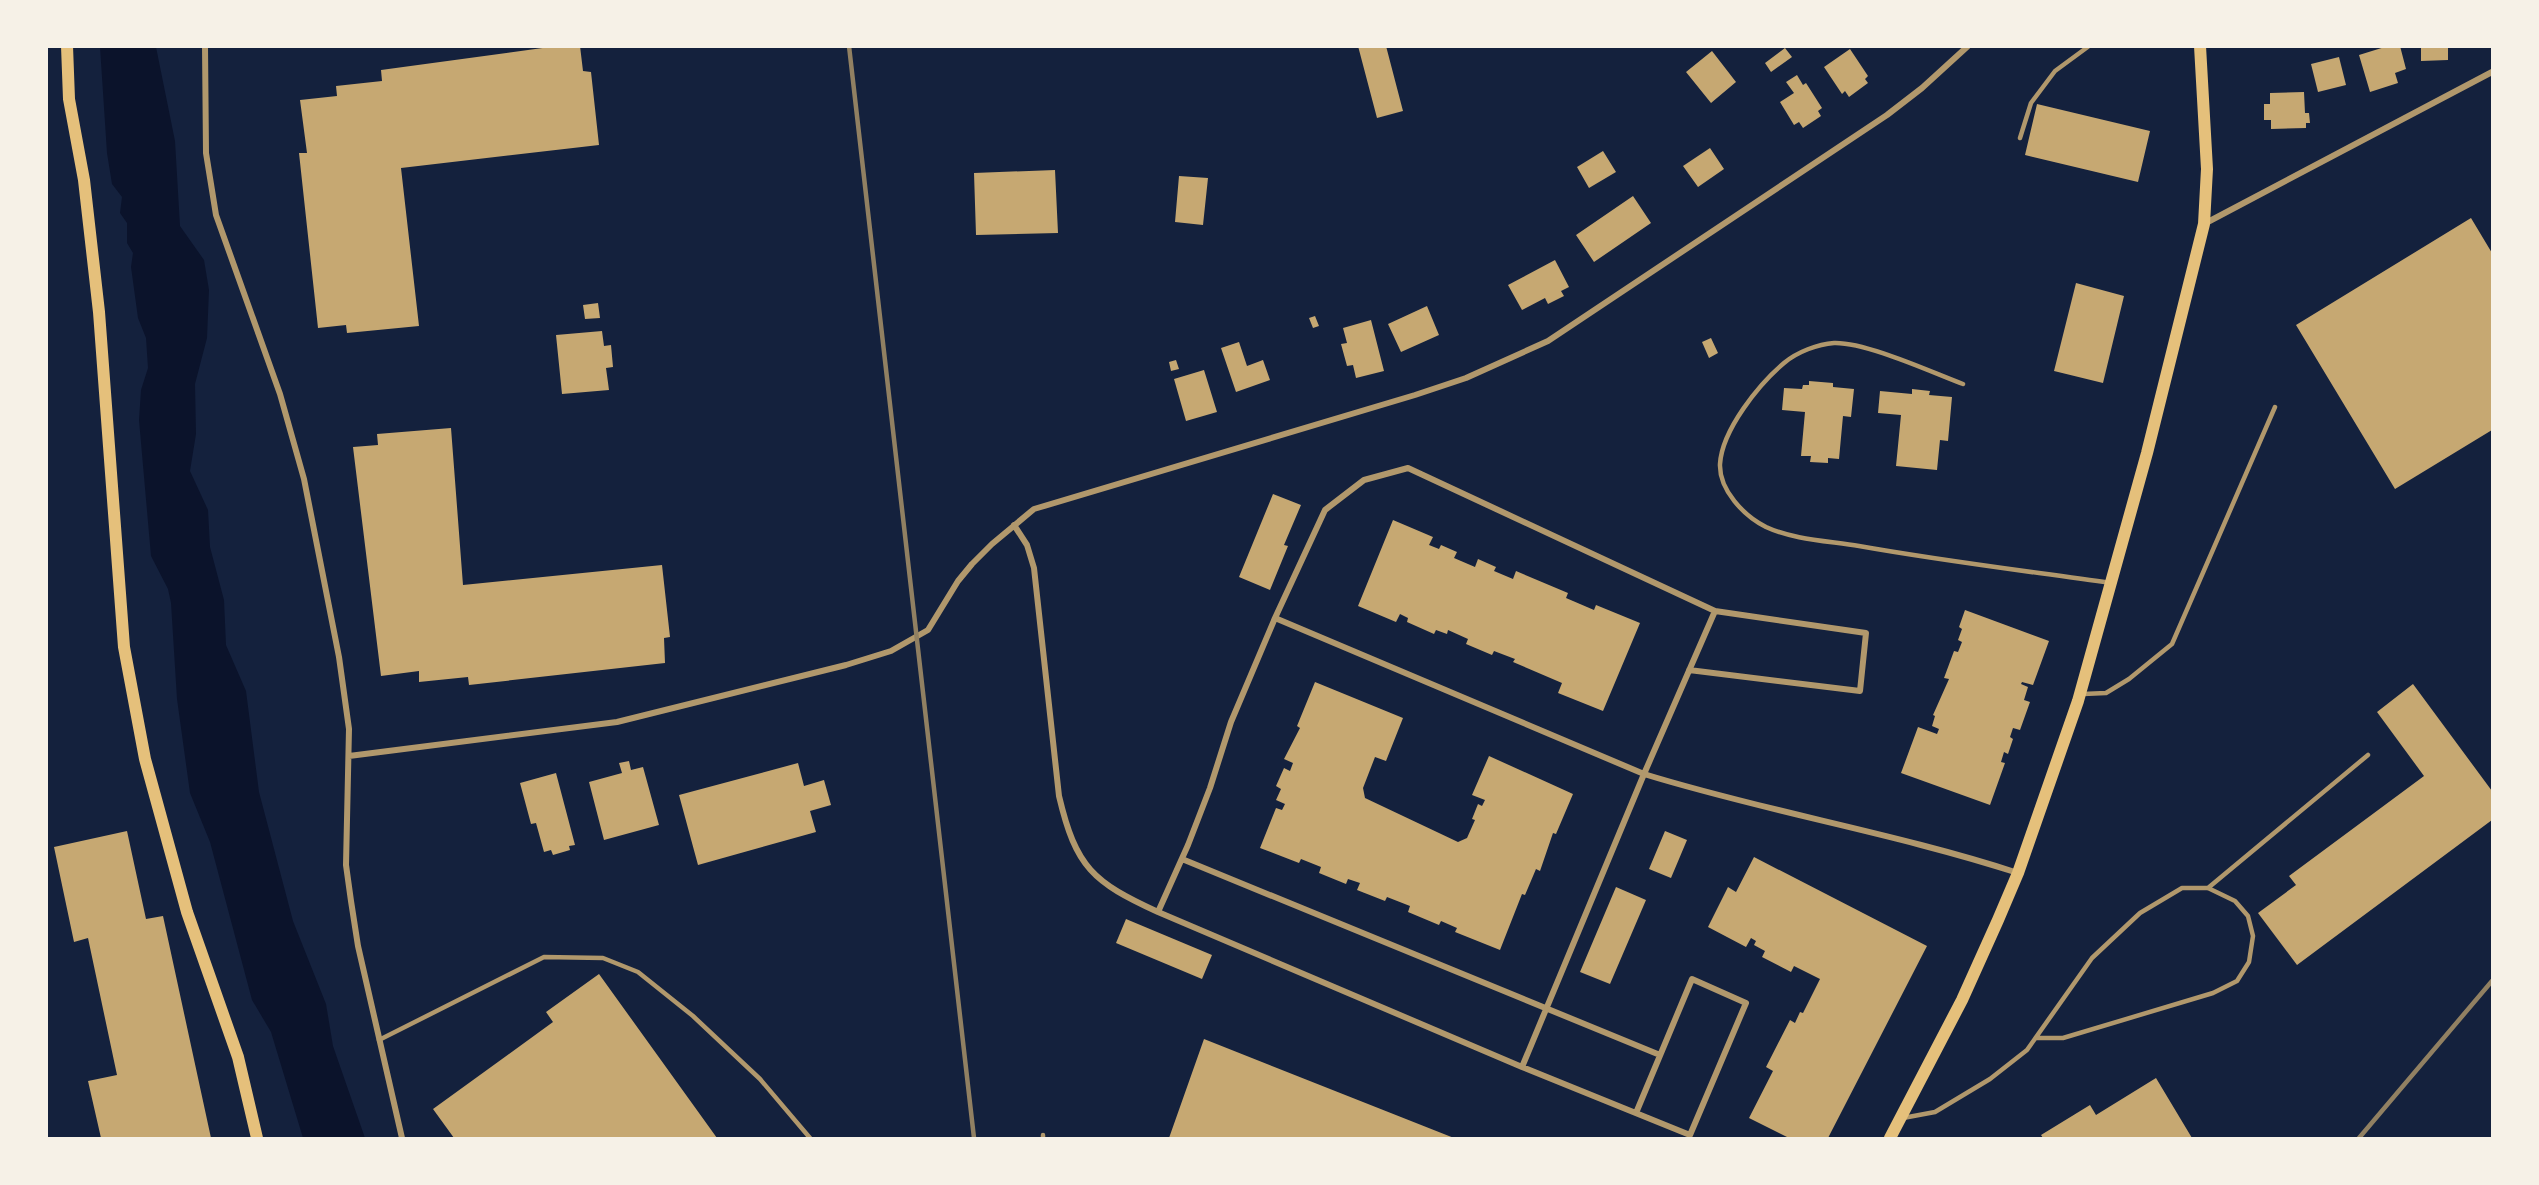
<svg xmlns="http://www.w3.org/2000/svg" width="2539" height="1185" font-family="Lora,serif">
	<rect width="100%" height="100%" fill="#14213d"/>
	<path fill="#0b132b" d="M100 47H156L175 141 180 226 204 260 209 290 207 338 195 384 196 434 190 471 208 510 210 547 224 600 226 645 246 691 259 792 293 921 326 1004 333 1046 365 1138H303L271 1032 252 1000 210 842 190 793 177 699 171 603 168 589 151 556 139 420 141 390 148 368 146 338 138 318 131 267 133 253 127 243V223L120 213 122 197 112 184 107 153Z"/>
	<path fill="#c6a872" d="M557 46H580L583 71 591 72 599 145 401 168 419 326 347 333 346 325 318 328 299 153H307L300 100 337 96 336 86 382 81 381 70Z
		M1358 46H1386L1403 111 1377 118Z
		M2388 46H2400L2406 69 2395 73 2398 83 2370 92 2359 55Z
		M2421 46H2448V60L2421 61Z
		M1785 48 1792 57 1771 72 1765 63Z
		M1850 49 1868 76 1865 79 1868 83 1849 97 1845 91 1842 94 1824 67Z
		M1712 51 1736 82 1711 103 1686 72Z
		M2339 57 2346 85 2318 92 2311 64Z
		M1797 75 1803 85 1806 83 1822 108 1818 111 1821 116 1803 128 1799 122 1794 125 1780 102 1794 93 1786 82Z
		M2304 92 2305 113H2309L2310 123H2306V128L2271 129V120H2264V104H2270V93Z
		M2037 104 2150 131 2138 182 2025 155Z
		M1710 148 1724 169 1698 187 1683 166Z
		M1603 151 1616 172 1589 188 1577 167Z
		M1055 170 1058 233 976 235 974 173Z
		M1179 176 1208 178 1203 225 1175 222Z
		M1633 196 1651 223 1594 262 1576 235Z
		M2471 218 2492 253V430L2395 489 2296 325Z
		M1555 260 1569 287 1561 291 1564 296 1548 304 1545 298 1522 310 1508 285Z
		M2076 283 2124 296 2103 383 2054 371Z
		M598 303 600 318 585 319 583 305Z
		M1427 306 1439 335 1401 352 1388 324Z
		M1315 316 1319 326 1313 328 1309 318Z
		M1371 320 1384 371 1356 378 1353 365 1347 366 1341 344 1347 343 1343 328Z
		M602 331 604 346 611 345 613 367 606 368 609 390 562 394 556 335Z
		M1711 338 1718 353 1709 358 1702 342Z
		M1239 342 1247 366 1263 360 1270 380 1236 392 1221 348Z
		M1176 360 1179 369 1171 371 1169 362Z
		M1204 370 1217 412 1186 421 1174 379Z
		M1809 381 1833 383V387L1854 389 1851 417 1843 416 1839 459 1828 458V463L1810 462 1811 456H1801L1805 412 1782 410 1784 388 1802 389 1803 385H1809Z
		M1912 389 1930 391 1929 395 1952 397 1948 441 1940 440 1937 470 1896 466 1901 415 1878 413 1880 391 1912 394Z
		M451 428 463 585 662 565 670 637 664 638 665 663 469 685 468 677 419 682V671L381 676 353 447 378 445 377 434Z
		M1273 494 1301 505 1284 545 1288 546 1270 590 1239 577Z
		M1393 520 1433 537 1429 545 1439 549 1441 545 1457 552 1454 558 1475 567 1478 559 1496 567 1494 571 1513 579 1516 571 1568 593 1566 598 1594 610 1596 605 1640 623 1603 711 1558 693 1562 683 1513 662 1515 659 1494 651 1492 655 1466 644 1468 639 1448 630 1447 634 1436 630 1434 634 1407 622 1408 618 1400 614 1396 622 1358 606Z
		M1965 610 2049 641 2033 685 2022 682 2021 684 2028 687 2024 700 2030 702 2020 730 2013 728 2010 737 2013 739 2008 754 2004 752 2001 762 2005 763 1990 805 1901 773 1918 727 1937 734 1939 729 1932 726 1935 716 1933 715 1949 679 1944 678 1954 651 1958 652 1962 642 1958 640 1962 629 1959 627Z
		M1315 682 1403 718 1386 761 1375 757 1363 788 1365 798 1458 842 1467 838 1475 820 1472 819 1478 804 1482 806 1485 800 1472 795 1489 756 1573 794 1556 834 1553 833 1540 871 1536 869 1525 895 1522 894 1500 950 1455 932 1457 928 1441 921 1439 925 1408 912 1410 906 1387 897 1385 901 1357 890 1360 883 1348 879 1346 884 1319 873 1321 867 1301 859 1299 863 1260 848 1276 808 1282 810 1285 804 1276 800 1281 789 1276 786 1284 768 1290 771 1293 763 1284 759 1300 728 1297 726Z
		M2413 684 2492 791V820L2297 965 2258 913 2296 885 2289 876 2424 776 2377 712Z
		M629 761 631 770 643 767 659 825 604 840 589 782 622 773 619 763Z
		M798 763 804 786 824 780 831 805 810 811 816 832 698 865 679 795Z
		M556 773 575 845 569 846 570 850 553 855 551 850 544 852 536 823 531 824 520 783Z
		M127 831 146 919 163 916 211 1138H101L88 1081 117 1075 88 938 74 942 54 847Z
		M1665 831 1687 840 1671 878 1649 869Z
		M1754 857 1927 946 1828 1138H1789L1749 1118 1773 1071 1766 1067 1790 1020 1795 1023 1800 1012 1803 1013 1820 979 1794 966 1791 972 1762 957 1765 951 1754 945 1756 941 1751 938 1746 947 1708 927 1728 887 1736 892Z
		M1616 887 1646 900 1610 984 1580 972Z
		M1126 919 1212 955 1202 979 1116 943Z
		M599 974 717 1138H454L433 1109 553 1022 546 1012Z
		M1204 1039 1454 1138H1169Z
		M2156 1078 2192 1138H2043L2041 1135 2090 1105 2096 1115Z"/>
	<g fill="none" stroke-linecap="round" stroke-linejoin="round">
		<path stroke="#b1986c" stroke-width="4.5" d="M2020 138 2031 103 2055 71 2089 46
			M1963 384C1931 372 1866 342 1834 343 1818 344 1797 352 1784 363 1759 384 1722 430 1720 464 1719 490 1744 516 1766 527 1794 540 1829 541 1859 546 1943 561 2027 571 2111 583
			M2083 694 2106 693 2129 679 2172 644 2275 407
			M2208 888 2368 755
			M379 1040 544 957 603 958 638 972 693 1016 760 1079 810 1138
			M1903 1118 1935 1112 1990 1079 2027 1050 2092 958 2140 913 2182 888H2208L2235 901 2248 916 2253 936 2249 962 2237 981 2213 993 2063 1038H2037
			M1043 1135V1138"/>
		<path stroke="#b1986c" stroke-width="6" d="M205 46 206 153 216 215 280 394 304 479 339 657 349 729 346 865 351 901 358 946 402 1138
			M2204 224 2492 72
			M1014 525 1027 545 1034 568 1059 796C1076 868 1093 882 1158 912L1522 1067 1644 774 1715 611 1408 468 1364 480 1325 510 1275 618
			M1689 670 1860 691 1866 633 1715 611
			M349 756 617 722 846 665 891 651 928 630 958 581 972 564 992 544 1034 509 1415 395 1466 378 1548 341 1887 115 1922 88 1968 46
			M1182 859 1660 1055
			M1158 912 1188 845 1210 788 1231 722 1275 618 1644 774C1767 812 1895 833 2018 873
			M1522 1067 1690 1135 1746 1003 1692 979 1636 1113"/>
		<path stroke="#e5c07b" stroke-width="12" d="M67 46 69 99 84 180 99 312 124 647 145 759 187 912 238 1057 257 1138
			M1890 1138 1962 1000 1998 920 2018 873 2078 701 2147 453 2204 224 2207 169 2200 46"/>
		<path stroke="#918062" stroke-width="4.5" d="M849 46 974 1138
			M2359 1138 2492 981"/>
	</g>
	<rect width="2539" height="1185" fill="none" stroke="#f6f1e7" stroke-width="96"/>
</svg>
